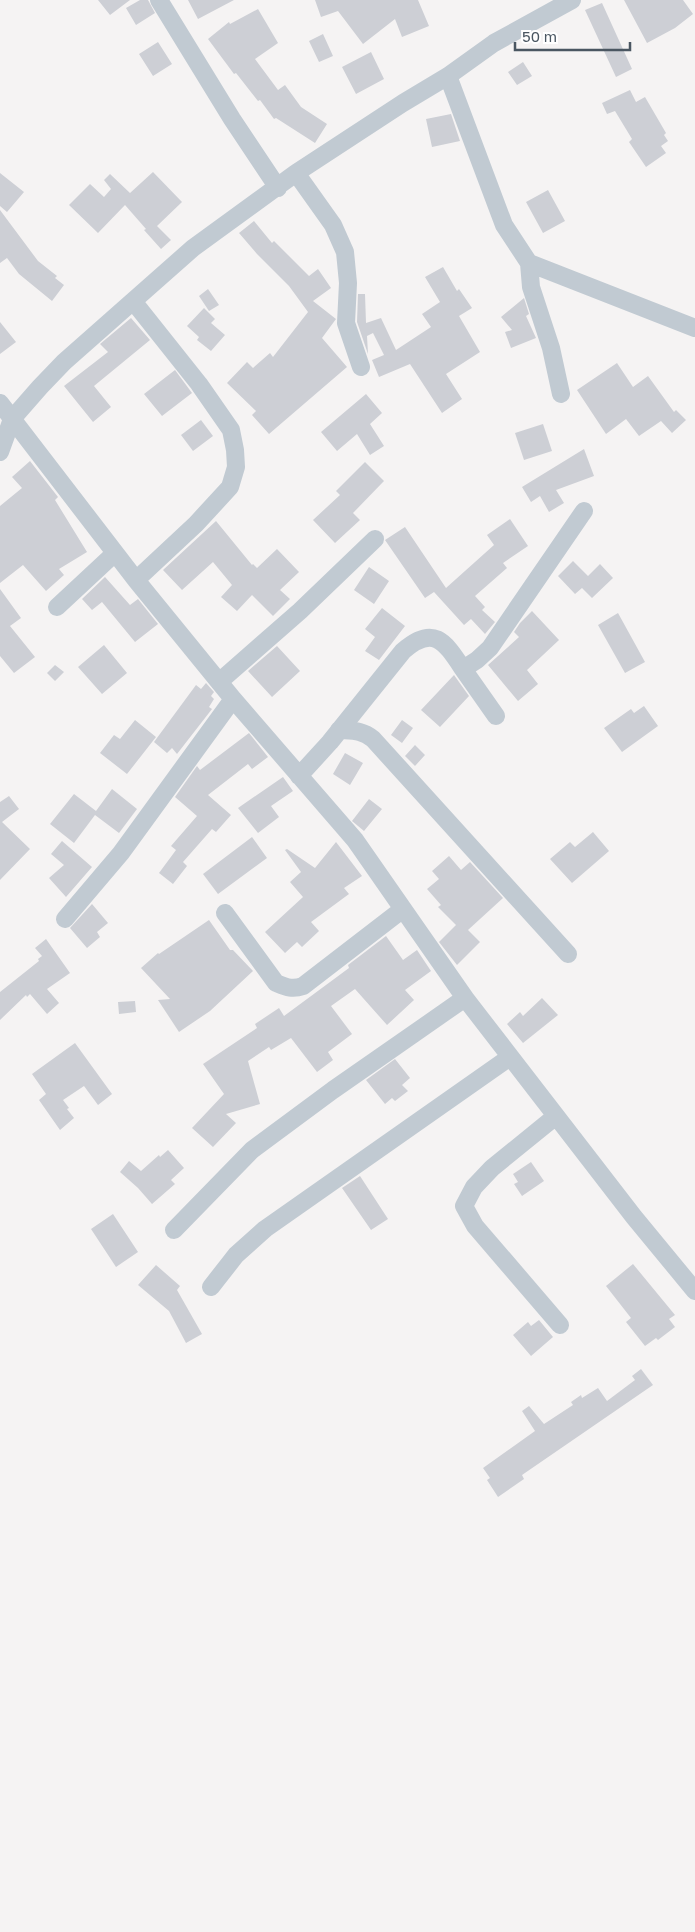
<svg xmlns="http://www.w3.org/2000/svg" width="695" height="1932" font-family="'Golos Text',sans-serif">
	<rect width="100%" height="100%" fill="#f5f3f3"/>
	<path fill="#cdcfd5" d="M98 0H130L110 15Z
		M140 0H148L155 13 136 25 126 8Z
		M188 0H234L198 19Z
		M315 0H418L429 26 402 37 395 19 363 44 338 11 321 17Z
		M624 0H683L693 14 675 28 647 43Z
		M602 3 632 69 616 77 585 10Z
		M258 9 278 43 255 59 278 90 285 85 301 107 327 124 315 143 276 118 274 119 260 100 258 101 236 73 234 74 208 39 229 22 230 24Z
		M323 34 333 56 319 62 309 41Z
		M158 42 172 64 153 76 139 54Z
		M371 52 384 79 356 94 342 67Z
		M523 62 532 76 517 85 508 72Z
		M630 90 636 102 645 97 666 133 664 135 668 141 661 146 666 153 646 167 629 142 632 139 615 111 607 114 602 103Z
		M451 114 460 141 432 147 426 119Z
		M153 172 182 202 157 226 171 240 161 249 144 230 146 229 125 205 98 233 69 205 90 184 104 197 111 189 104 180 110 174 130 193Z
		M0 173 24 192 7 212 0 206Z
		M548 190 565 221 543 233 526 202Z
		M0 210 38 261 57 276 55 278 64 285 52 301 19 274 7 258 0 263Z
		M254 221 272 243 274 241 309 276 318 269 331 288 313 301 336 319 322 338 347 367 269 434 252 415 256 411 227 383 247 362 253 368 270 353 273 357 308 312 289 286 257 254 239 233Z
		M443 267 457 291 459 289 472 308 459 316 480 352 446 374 462 399 442 413 410 364 379 377 372 360 384 355 373 333 367 336 368 354 357 322 358 294H365L366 323 381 318 396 350 431 327 422 314 440 302 425 277Z
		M208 289 219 305 209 311 199 296Z
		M524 298 529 314 526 316 536 338 511 348 505 332 512 330 501 317Z
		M204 308 215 319 211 323 225 335 211 351 197 340 199 337 187 326Z
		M131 318 150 340 94 386 111 407 93 422 64 386 108 352 100 344Z
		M0 322 16 342 0 354Z
		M617 363 633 387 648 376 674 412 676 410 686 420 672 433 661 421 639 436 626 419 606 434 577 390Z
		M175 370 192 393 162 416 144 394Z
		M366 394 382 413 370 424 384 446 370 455 357 434 337 451 321 432Z
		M201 420 213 436 193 451 181 435Z
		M543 424 552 451 524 460 515 433Z
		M584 449 594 476 556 490 564 503 549 512 540 496 531 502 522 487Z
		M30 461 58 497 55 500 87 552 59 569 64 575 46 591 23 565 0 583V506L22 488 12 477Z
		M365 462 384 481 353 513 360 520 335 543 313 520 340 495 336 491Z
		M510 519 528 546 503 563 507 568 475 596 485 607 482 610 495 622 485 634 471 619 464 625 434 592 425 598 385 540 405 527 446 588 494 545 487 535Z
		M216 521 252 565 253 564 257 568 277 549 299 572 280 590 290 599 273 616 252 595 237 611 221 597 232 585 213 562 182 590 163 570Z
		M573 561 588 576 600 564 613 578 592 598 582 588 575 594 558 576Z
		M369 567 389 581 374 604 354 590Z
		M105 577 130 605 138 599 158 624 135 642 102 602 92 610 82 599Z
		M0 589 21 618 10 626 35 657 14 673 0 656Z
		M382 608 405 626 379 660 365 651 375 637 365 629Z
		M532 611 559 640 527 670 538 684 518 701 488 665 519 637 514 632 520 623Z
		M618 613 645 662 625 673 598 625Z
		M104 645 127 673 102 694 78 667Z
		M277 646 300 671 272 697 248 671Z
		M55 665 64 672 55 681 47 673Z
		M454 675 469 696 440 727 421 710Z
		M206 683 214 692 211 696 214 699 209 707 212 709 177 754 172 748 167 753 154 742 196 685 201 689Z
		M644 706 658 726 622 752 604 728 631 709 634 713Z
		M135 720 156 737 127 774 100 753 114 735 120 739Z
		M402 720 413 728 402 743 391 735Z
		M249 733 268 757 252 769 248 764 208 795 231 815 216 832 212 829 183 862 187 866 173 884 159 873 176 850 171 846 197 816 175 797 197 766 200 770Z
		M415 745 425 755 415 766 405 756Z
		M345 753 363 763 350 785 333 774Z
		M283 777 293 791 271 806 279 817 258 833 238 808Z
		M112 789 137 809 119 833 95 815 74 843 50 824 74 794 96 811Z
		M9 796 19 809 2 822 30 849 0 880V802Z
		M369 799 382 809 364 831 352 821Z
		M593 832 609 851 572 883 550 859 570 842 575 847Z
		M252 837 267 858 218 894 203 874Z
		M62 841 92 867 66 897 49 878 64 865 51 854Z
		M336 842 362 876 344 888 349 894 311 922 319 931 302 947 297 942 285 953 265 932 303 897 290 882 301 872 285 850 287 849 315 868Z
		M449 856 461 870 470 862 503 898 468 930 480 942 457 965 439 942 456 925 438 907 441 905 427 889 439 879 432 871Z
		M92 904 108 923 97 932 100 937 87 948 70 928Z
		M209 920 230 950H233L253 971 210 1011 179 1032 158 1000 170 999 141 968 158 953 159 954Z
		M386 936 403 960 417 950 431 971 405 990 414 1000 387 1025 355 989 331 1006 352 1034 328 1052 333 1060 317 1072 291 1038 271 1050 269 1047 248 1061 260 1104 226 1114 236 1123 213 1147 192 1128 224 1094 203 1064 257 1028 255 1024 279 1008 284 1016 349 968 348 965Z
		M46 939 70 973 47 989 59 1003 47 1014 30 994 27 997 26 995 0 1020V992L39 961 38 959 42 956 35 948Z
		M542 998 558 1015 523 1043 507 1024 520 1012 523 1016Z
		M135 1001 136 1012 119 1014 118 1002Z
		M75 1043 112 1094 98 1105 84 1086 63 1100 69 1108 67 1109 74 1118 60 1130 39 1100 46 1094 32 1074Z
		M395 1059 410 1078 402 1085 408 1091 395 1101 392 1098 385 1104 366 1080Z
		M168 1150 184 1168 171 1180 175 1184 152 1204 138 1188 120 1172 129 1161 141 1171 159 1155 160 1157Z
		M531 1162 544 1181 522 1196 514 1184 518 1182 513 1174Z
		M360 1176 388 1219 371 1230 342 1188Z
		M113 1214 138 1252 116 1267 91 1229Z
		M633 1264 675 1315 669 1319 675 1327 658 1340 656 1338 645 1346 626 1322 631 1318 606 1286Z
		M156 1265 180 1286 177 1290 202 1334 186 1343 169 1311 138 1285Z
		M539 1320 553 1337 531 1356 513 1335 528 1322 531 1326Z
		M641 1369 653 1385 522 1475 524 1479 498 1497 487 1480 490 1478 483 1468 535 1431 522 1411 529 1406 544 1424 573 1405 571 1402 581 1395 582 1398 598 1388 607 1401 635 1380 632 1376Z"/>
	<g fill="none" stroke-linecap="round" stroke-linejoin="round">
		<path stroke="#c1cad2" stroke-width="18" d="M159 0 232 119 278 188
			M448 76 504 225 529 263 531 287 551 348 561 394
			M296 173 333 225 345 252 348 283 346 323 361 367
			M529 263 695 328
			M133 301 199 384 231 430 235 450 236 467 230 487 196 524 136 580
			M0 403 136 580 233 699 355 840 465 998 634 1217 695 1291
			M0 452 12 419 40 387 64 362 193 248 296 173 403 103 448 76 494 43 572 0
			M57 607 115 553
			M463 669 496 716
			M219 682 300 611 375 539
			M339 730C353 731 362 730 373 739L568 954
			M299 776 330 742 403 651C434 624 445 642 463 669L477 660 490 648 584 511
			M225 913 276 983C286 987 292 990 303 986L403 909
			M65 919 121 853 233 699
			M556 1116 492 1168 474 1187 464 1206 475 1226 560 1325
			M174 1230 252 1150 333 1090 465 998
			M211 1287 236 1255 265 1229 510 1057"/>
	</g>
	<path d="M515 42v8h115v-8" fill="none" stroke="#4a5661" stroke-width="2.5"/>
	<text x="522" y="42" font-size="15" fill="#4a5661" stroke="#ffffff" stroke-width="4" paint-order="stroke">50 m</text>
</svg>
